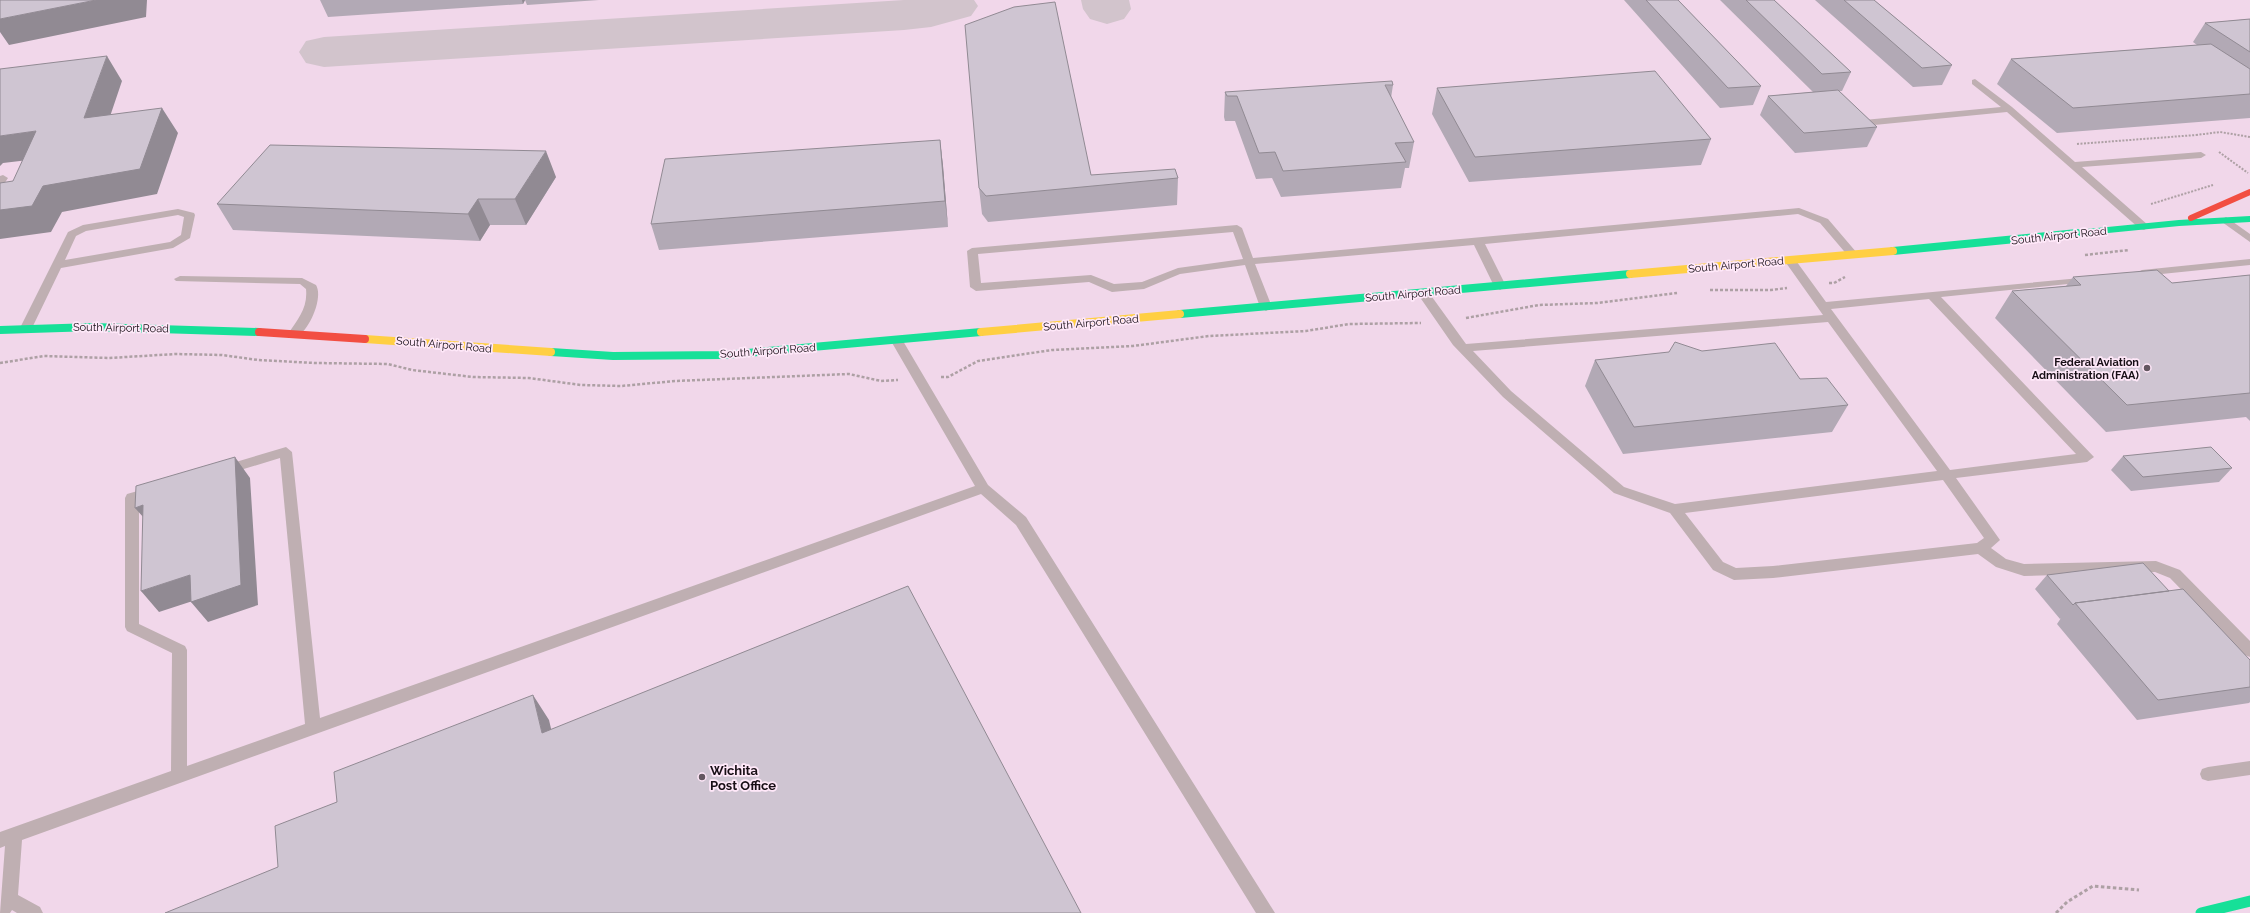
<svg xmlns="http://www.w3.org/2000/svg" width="2250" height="913" font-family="Raleway,sans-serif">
	<rect width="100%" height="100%" fill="#efdfea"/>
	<path fill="#f1d7ea" d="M0 0H2250V913H0Z"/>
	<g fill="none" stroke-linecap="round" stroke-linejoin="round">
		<path fill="#d2c4cc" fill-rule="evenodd" d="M904 0H974L978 6 971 16 931 27 904 30 324 67 306 63 299 52 306 41 324 37Z
			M1081 0H1129L1131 9 1124 19 1107 24 1090 19 1083 9Z"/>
		<path stroke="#ada0a4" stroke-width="2" stroke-dasharray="2 1.5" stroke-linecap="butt" d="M2196 135 2220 132 2250 137
			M2077 144 2196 135
			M2219 152 2248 173
			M2151 204 2213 185"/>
		<path stroke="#ada0a4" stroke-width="2.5" stroke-dasharray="3 2" stroke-linecap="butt" d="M2085 255 2129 250
			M1829 283H1834L1845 277
			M1710 290H1771L1787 288
			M1466 318 1539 305 1597 303 1677 293
			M0 363 44 356 109 358 176 354 222 355 258 360 315 363 388 364 412 370 473 377 529 378 581 385 621 386 675 381 849 374 881 381 898 380
			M941 377H948L978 361 1052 350 1133 346 1209 336 1306 331 1349 324 1421 323"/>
		<path stroke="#ada0a4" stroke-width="3" stroke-dasharray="3.5 2.5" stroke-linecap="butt" d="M2056 913 2067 902 2093 886 2139 890"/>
		<path fill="#bfafb2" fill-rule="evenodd" d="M1975 79 2012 107 2075 162 2201 152 2206 155 2201 158 2082 167 2148 225 2149 227 2144 230 2140 229 2007 112 1864 126 1859 123 1864 120 2001 107 1972 84V80Z
			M3 175 8 178 4 184 0 185V176Z
			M1799 208 1828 219 1857 253 1858 255 1857 257H1849L1820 223 1798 214 1485 244 1506 286 1500 290 1494 286 1474 245 1255 264 1272 307 1266 311 1260 307 1245 265 1180 274 1144 289 1112 292 1089 282 976 291 970 287 967 251 972 248 1237 225 1242 228 1253 258ZM1233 232 1243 259 1178 268 1142 282 1114 284 1091 275 981 283 978 254Z
			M178 209 194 213 195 215 190 238 173 248 61 268 32 328 26 332 22 331 20 328 68 232 83 225ZM178 215 184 217 181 235 170 242 65 260 76 236 86 231Z
			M2226 217 2250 234V242L2222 222 2221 220Z
			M1790 257 1794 258 1826 302 2091 277 2093 279 2087 282 1941 297 2094 457 2087 462 1956 478 2000 540 1991 548 2006 559 2024 564 2156 561 2180 570 2250 641V657L2245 655 2170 578 2155 572 2024 576 1996 567 1978 554 1773 578 1734 580 1713 570 1670 513 1614 493 1503 397 1453 345 1417 293 1423 289 1427 290 1466 344 1823 315 1784 260ZM1929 299 2076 454 1950 470 1831 309ZM1828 322 1937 471 1675 504 1624 487 1511 391 1473 351ZM1943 480 1984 538 1977 543 1773 566 1736 568 1723 562 1685 513Z
			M2250 259V265L2142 276 2136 273 2142 270Z
			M180 276 302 278 316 285C324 298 308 334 294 338L288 334C298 319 308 308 306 289L300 284 176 281 174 279Z
			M897 337 903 341 988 485 1026 517 1275 913H1256L1016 525 981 494 22 840 18 895 40 907 43 913H17L12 910 10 913H0L5 846 0 848V832L171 771 172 653 127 631 125 627V498L127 494 152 487 157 489 159 492 157 495 139 501V624L185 646 187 650V766L305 724 280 458 224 475 219 473 217 470 219 467 286 447 292 452 320 718 975 486 891 341Z
			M2250 761V775L2208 781 2202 779 2200 774 2202 769 2208 767Z"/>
		<path stroke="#16e098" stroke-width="6" d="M2067 234 2179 223 2250 219"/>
		<path stroke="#16e098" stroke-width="8" d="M1893 251 2077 233
			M1180 314 1630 274
			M0 330 93 327 259 332
			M551 352 613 356 724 355 981 332"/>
		<path stroke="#16e098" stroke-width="11" d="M2201 913 2250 901"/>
		<path stroke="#ffcf43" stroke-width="8" d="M1630 274 1893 251
			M981 332 1180 314
			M365 339 551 352"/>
		<path stroke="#f24e42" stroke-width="6" d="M2191 218 2250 192"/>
		<path stroke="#f24e42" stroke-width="8" d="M259 332 365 339"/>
	</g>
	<path fill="#b2a9b5" d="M320 0H525L523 4 328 17Z
		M525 0H599L527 5Z
		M1624 0H1678L1761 86 1753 105 1720 108Z
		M1720 0H1774L1851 72 1842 91H1839L1877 127 1867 147 1795 153 1760 115 1768 96 1813 92Z
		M1815 0H1874L1952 65 1942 85 1913 87Z
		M2250 19V118L2057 133 1997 84 2011 59 2197 45 2193 42 2205 23Z
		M1393 85 1391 98 1414 142 1409 168H1405L1401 188 1281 197 1272 178 1256 179 1235 121H1225L1224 117 1225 92Z
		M1437 88 1711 139 1701 165 1469 182 1432 114Z
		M940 140 943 166 948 227 659 250 651 224Z
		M1091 175 1178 178 1177 205 988 222 982 214 979 188Z
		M556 177 526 225H490L480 241 233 230 217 204Z
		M2250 275V421L2246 417 2106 432 1995 318 2012 291 2066 286 2073 277 2172 283Z
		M1702 351 1800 379 1848 405 1832 432 1623 454 1585 386 1595 360Z
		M2123 456 2232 468 2219 482 2131 491 2111 470Z
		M2047 575 2169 590 2250 660V702L2249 703 2137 720 2057 624 2061 618 2060 619 2035 589Z"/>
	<path fill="#918a93" d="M96 0H147L146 17 9 45 0 32V19Z
		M522 0H525L523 4Z
		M107 56 122 81 101 143 84 118Z
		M162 108 178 133 157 194 62 212 51 232 0 239V210L43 186Z
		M36 131 54 157 3 163 0 166V136Z
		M940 140 943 166 948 227 945 201Z
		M546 151 556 177 526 225 515 199Z
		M478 199 490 225 480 241 468 214Z
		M235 457 250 478 258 605 208 622 191 602Z
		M143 505 153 528 135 508Z
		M190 575 208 596 159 612 141 591Z
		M533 695 549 720 558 758 542 733Z"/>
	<path fill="#cfc5d2" stroke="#918a93" d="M0 0H96L0 19Z
		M1646 0H1678L1761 86 1728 88Z
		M1746 0H1774L1851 72 1822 74Z
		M1844 0H1874L1952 65 1922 68Z
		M1055 2 1091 175 1175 169 1178 178 986 196 979 188 965 25 1014 7Z
		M2250 19V52L2205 23Z
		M2211 44 2250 69V94L2073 108 2011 59Z
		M107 56 84 118 162 108 140 169 43 186 32 206 0 210V183L13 181 36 131 0 136V69Z
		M1655 71 1711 139 1475 157 1437 88Z
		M1392 81 1393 85H1385L1414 142 1395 143 1406 162 1283 171 1275 152 1259 153 1237 96H1227L1225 92Z
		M1838 90 1877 127 1804 133 1768 96Z
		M940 140 945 201 651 224 665 159Z
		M270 145 546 151 515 199H478L468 214 217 204Z
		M2157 270 2172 283 2250 275V393L2127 405 2012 291 2081 285 2073 277Z
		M1675 342 1702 351 1775 343 1800 379 1827 378 1848 405 1634 427 1595 360 1669 352Z
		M2211 447 2232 468 2143 477 2123 456Z
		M235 457 241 585 191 602 190 575 141 591 143 505 135 508 136 486Z
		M2143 563 2169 591 2075 603 2073 605 2047 575Z
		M908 586 1081 913H165L278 867 275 826 337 802 334 772 533 695 542 733Z
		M2183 589 2250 660V687L2158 700 2075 603Z"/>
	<g fill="#635760" stroke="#ffe8f9" stroke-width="1.5">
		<circle cx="2147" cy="368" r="4"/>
		<circle cx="702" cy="777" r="4"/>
	</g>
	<g text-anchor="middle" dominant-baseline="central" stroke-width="3.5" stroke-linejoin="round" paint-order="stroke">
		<g font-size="11" fill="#170e15" stroke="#ffe8f9">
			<text transform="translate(2059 236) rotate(-6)">South Airport Road</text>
			<text transform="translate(1736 265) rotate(-5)">South Airport Road</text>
			<text transform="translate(1413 294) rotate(-5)">South Airport Road</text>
			<text transform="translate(1091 323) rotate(-5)">South Airport Road</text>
			<text transform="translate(121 328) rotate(1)">South Airport Road</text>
			<text transform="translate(444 345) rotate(5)">South Airport Road</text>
			<text transform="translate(768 351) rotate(-4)">South Airport Road</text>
		</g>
		<g font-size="11" font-weight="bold" fill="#170e15" stroke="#ffe8f9" text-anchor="end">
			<text x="2139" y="362">Federal Aviation<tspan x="2139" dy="13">Administration (FAA)</tspan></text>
		</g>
		<g font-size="13" font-weight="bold" fill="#170e15" stroke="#ffe8f9" text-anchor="start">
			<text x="710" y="770">Wichita<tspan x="710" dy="15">Post Office</tspan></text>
		</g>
	</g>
</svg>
